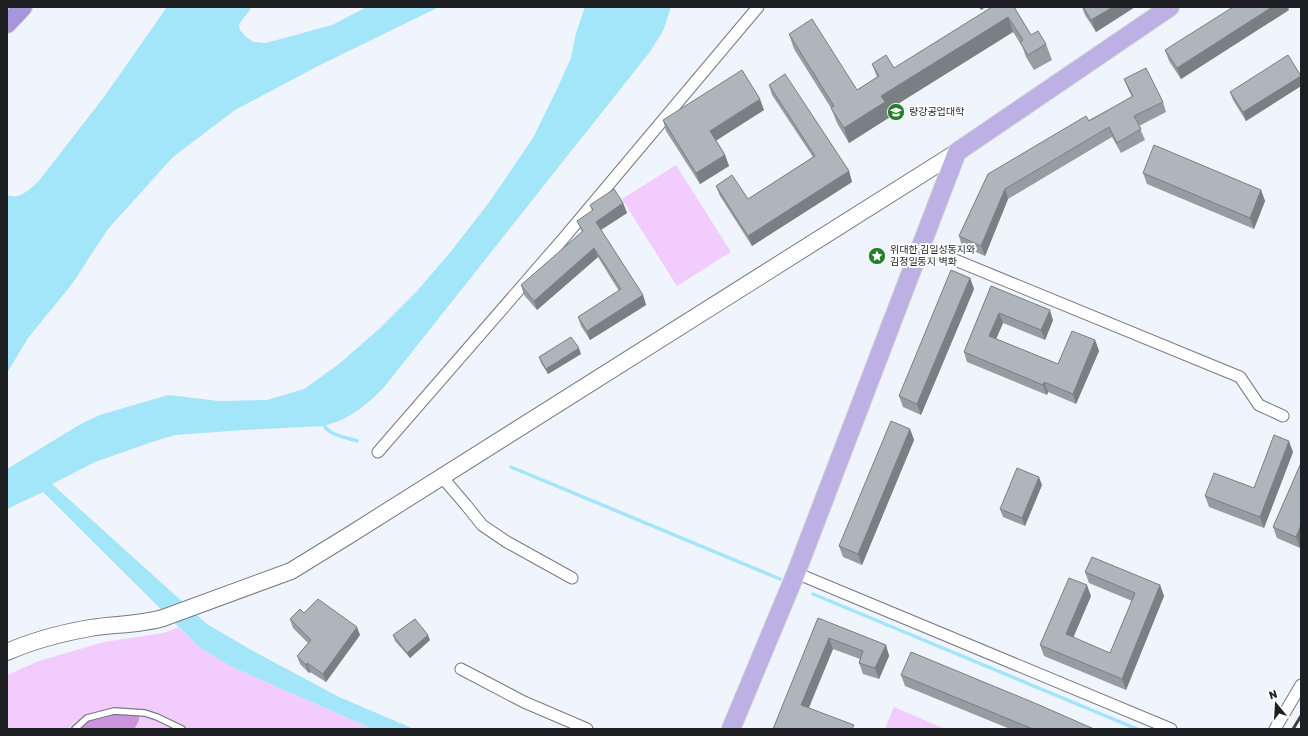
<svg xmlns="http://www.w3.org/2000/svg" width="1308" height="736" font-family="Rubik,'Noto Sans KR',sans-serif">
	<rect width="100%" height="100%" fill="#f0f4fc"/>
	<path fill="#f2ccfd" d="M676 165 731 252 677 286 622 199Z
		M178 627 199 647 232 667 373 729H7V675L39 661 104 642 164 633Z
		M894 707 945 729H885Z"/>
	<path fill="#cd94dd" d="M107 712 139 715V720L135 728 130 729H73L88 718Z"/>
	<path fill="#a3e5f9" d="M167 7H252L242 20 239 25 240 30 246 37 254 42 266 43 332 25 367 7H439L318 66 235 110 173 157 108 229 72 284 28 338 7 373V195C19 200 29 190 38 182L104 97Z
		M585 7H671L663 31 649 53 385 386C367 405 349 420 323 426L244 430 175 435 152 442 95 462 52 484 207 624 253 651 339 697 414 729H373L232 667 199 647 43 492 7 509V469L79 425 100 415 168 395 219 401 267 400 304 389 339 364 380 328 417 291 448 255 488 204 533 138 557 89 571 58 576 33Z"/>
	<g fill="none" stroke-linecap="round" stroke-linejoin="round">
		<path stroke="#a3e5f9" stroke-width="3.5" d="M323 422C324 434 347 438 357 441
			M511 467 780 579
			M813 594 1137 729"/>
		<defs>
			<path id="service" d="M75 729 87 718 114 711 145 713 157 717 182 729"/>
			<path id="minor" d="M921 246 1240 377 1259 405 1283 416
				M378 452 563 239 758 7
				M442 477 466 505 482 525 507 542 572 578
				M796 573 1171 729
				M461 669 524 702 587 729
				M1275 729 1301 685"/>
			<path id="secondary" d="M7 652C32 641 62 633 90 628 114 624 139 625 163 618L291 571 348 536 957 152"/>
			<path id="primary" d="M731 729 796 573 957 152 1170 7"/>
			<path id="trunk" d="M7 24 23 7"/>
		</defs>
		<use href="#service" stroke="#787a82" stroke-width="8"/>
		<use href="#minor" stroke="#787a82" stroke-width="13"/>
		<use href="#secondary" stroke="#787a82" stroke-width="18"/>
		<use href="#primary" stroke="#d2d2d3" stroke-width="20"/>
		<use href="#trunk" stroke="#d2d2d3" stroke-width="20"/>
		<use href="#service" stroke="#fff" stroke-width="5.5"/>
		<use href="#minor" stroke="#fff" stroke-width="11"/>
		<use href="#secondary" stroke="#fff" stroke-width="16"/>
		<use href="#primary" stroke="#bdb0e5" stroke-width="18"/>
		<use href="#trunk" stroke="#a796dc" stroke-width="18"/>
		<path stroke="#3d3f42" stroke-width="3" d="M1293 729 1301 716"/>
	</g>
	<path fill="#969ca1" d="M1014 7 1031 35 1046 44 1052 60 1034 70 1026 57 1022 46 1013 32 888 110 890 117 849 143 837 123 831 108 794 49 789 34 857 90 877 77 872 64 894 68Z
		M1082 7H1135L1096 32 1085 15Z
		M1289 10 1181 79 1169 61 1165 50Z
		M1301 76V86L1246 121 1233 100 1230 92Z
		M1124 79 1163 102 1166 112 1139 126 1145 140 1121 153 1112 137 1008 199 985 256 962 246 959 236 988 174 1132 97 1128 89Z
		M769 85 849 171 852 182 752 246 720 196 716 186 748 199 813 157 772 95Z
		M764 110 716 140 725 155 729 166 700 184 666 131 663 120Z
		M1143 173 1261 190 1265 201 1254 229 1147 184Z
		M623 203 627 213 601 230 643 295 646 305 590 340 581 326 578 317 619 291 598 257 537 310 524 295 521 285 582 232 577 221 592 211 590 205Z
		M970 278 974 289 921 415 903 407 899 396Z
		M991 286 1053 320 1045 340 1003 323 996 339 1058 364 1095 340 1099 351 1076 404 1048 392 1047 395 967 362 964 352Z
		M581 354 548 374 541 363 539 357Z
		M910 429 914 440 862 565 843 557 839 546Z
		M1293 452 1264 528 1209 507 1205 496 1254 488Z
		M1301 463V545L1300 548 1277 538 1273 527Z
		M1042 485 1025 526 1003 517 1000 509Z
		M1085 572 1160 585 1164 596 1126 690 1044 656 1040 645 1091 596 1073 638 1110 653 1132 601 1089 583Z
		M304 613 360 635 326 682 310 672 309 673 300 664 297 656 308 643 293 628 290 619Z
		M818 618 886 645 889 656 879 679 863 674 859 663 860 659 833 649 809 708 773 729Z
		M393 635 430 640 410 658 395 641Z
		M901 675 1094 729H1010L905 686Z"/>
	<path fill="#7a7f83" d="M979 7H986L981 10Z
		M1113 7H1135L1096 32 1091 20Z
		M1272 7H1288L1289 10 1181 79 1177 68Z
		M1008 17 1013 32 888 110 890 117 849 143 844 128 881 96Z
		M1301 76V86L1246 121 1243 112Z
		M760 99 764 110 714 142 710 131Z
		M725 155 729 166 700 184 696 173Z
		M849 171 852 182 752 246 748 236Z
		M1005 189 1008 199 985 256 981 246Z
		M1261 190 1265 201 1254 229 1250 218Z
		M623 203 627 213 599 231 596 222Z
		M594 248 598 257 537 310 534 301Z
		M970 278 974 289 921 415 917 404Z
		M643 295 646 305 590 340 587 331Z
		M1050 310 1053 320 1045 340 1041 330Z
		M999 313 1003 323 993 346 989 336Z
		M1095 340 1099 351 1076 404 1073 394Z
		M579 348 581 354 548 374 546 369Z
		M1044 382 1048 392 1047 395 1043 385Z
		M910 429 914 440 862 565 858 554Z
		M1289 441 1293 452 1264 528 1260 517Z
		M1039 477 1042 485 1025 526 1022 518Z
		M1301 525V545L1300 548 1296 537Z
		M1087 585 1091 596 1070 645 1066 634Z
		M1160 585 1164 596 1126 690 1122 679Z
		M357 627 360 635 326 682 323 674Z
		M428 635 430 640 410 658 407 653Z
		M829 638 833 649 805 716 801 705Z
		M886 645 889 656 879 679 875 668Z
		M307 663 310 672 309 673 306 665Z"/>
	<path fill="#aeb5bb" stroke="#7a7f83" d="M992 7H1014L1031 35 1038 31 1046 44 1028 55 1020 42 1023 40 1008 17 881 96 885 102 844 128 831 108 834 106 789 34 812 19 857 90 879 76 872 64 886 55 894 68Z
		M1083 7H1113L1091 20Z
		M1233 7H1272L1177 68 1165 50Z
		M1288 55 1301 76 1243 112 1230 92Z
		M1146 68 1163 102 1134 116 1141 129 1117 143 1109 127 1005 189 981 246 959 236 988 174 1086 116 1089 121 1133 96 1124 79Z
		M742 70 760 99 710 131 725 155 696 173 663 120Z
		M785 74 849 171 748 236 716 186 732 175 748 199 815 156 769 85Z
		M1154 145 1261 190 1250 218 1143 173Z
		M614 189 623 203 596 222 643 295 587 331 578 317 621 289 594 248 534 301 521 285 583 231 577 221 593 210 590 205Z
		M951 270 970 278 917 404 899 396Z
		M991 286 1050 310 1041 330 999 313 989 336 1058 364 1072 331 1095 340 1073 394 1044 382 1043 385 964 352Z
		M571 337 579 348 546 369 539 357Z
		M891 421 910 429 858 554 839 546Z
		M1274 435 1289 441 1260 517 1205 496 1214 473 1254 488Z
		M1301 463V525L1296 537 1273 527Z
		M1017 468 1039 477 1022 518 1000 509Z
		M1092 557 1160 585 1122 679 1040 645 1069 578 1087 585 1066 634 1110 653 1135 593 1085 572Z
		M318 599 357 627 323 674 307 663 306 665 297 656 311 640 290 619 300 609 304 613Z
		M818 618 886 645 875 668 859 663 863 651 829 638 801 705 854 725 852 729H773Z
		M415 619 428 635 407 653 393 635Z
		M911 652 1037 704 1094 729H1033L901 675Z"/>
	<defs>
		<symbol id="university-disc" viewBox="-11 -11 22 22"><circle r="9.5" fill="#297e2b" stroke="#fff"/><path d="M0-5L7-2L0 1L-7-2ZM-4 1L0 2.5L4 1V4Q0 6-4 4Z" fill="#fff"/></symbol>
		<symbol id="sight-disc" viewBox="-11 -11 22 22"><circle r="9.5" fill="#297e2b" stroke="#fff"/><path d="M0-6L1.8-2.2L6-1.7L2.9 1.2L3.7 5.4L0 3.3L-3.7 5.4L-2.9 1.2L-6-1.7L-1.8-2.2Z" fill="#fff"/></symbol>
	</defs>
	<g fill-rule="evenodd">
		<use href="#university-disc" x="886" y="102" width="20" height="20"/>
		<use href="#sight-disc" x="867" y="246" width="20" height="20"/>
	</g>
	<g text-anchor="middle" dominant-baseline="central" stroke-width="4" stroke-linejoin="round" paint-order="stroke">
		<g font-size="10" fill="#1e1f22" stroke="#fff" text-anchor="start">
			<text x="909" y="112">량강공업대학</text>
			<text x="890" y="250">위대한 김일성동지와<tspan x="890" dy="12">김정일동지 벽화</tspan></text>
		</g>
	</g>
	<rect width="1308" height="736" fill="none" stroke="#1e1f22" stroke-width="16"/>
	<g transform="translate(1276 704) rotate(342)" stroke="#ffffff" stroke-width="3" paint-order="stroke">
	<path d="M0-3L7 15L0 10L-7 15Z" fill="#1e1f22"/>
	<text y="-6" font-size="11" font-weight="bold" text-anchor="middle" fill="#1e1f22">N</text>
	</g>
</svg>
